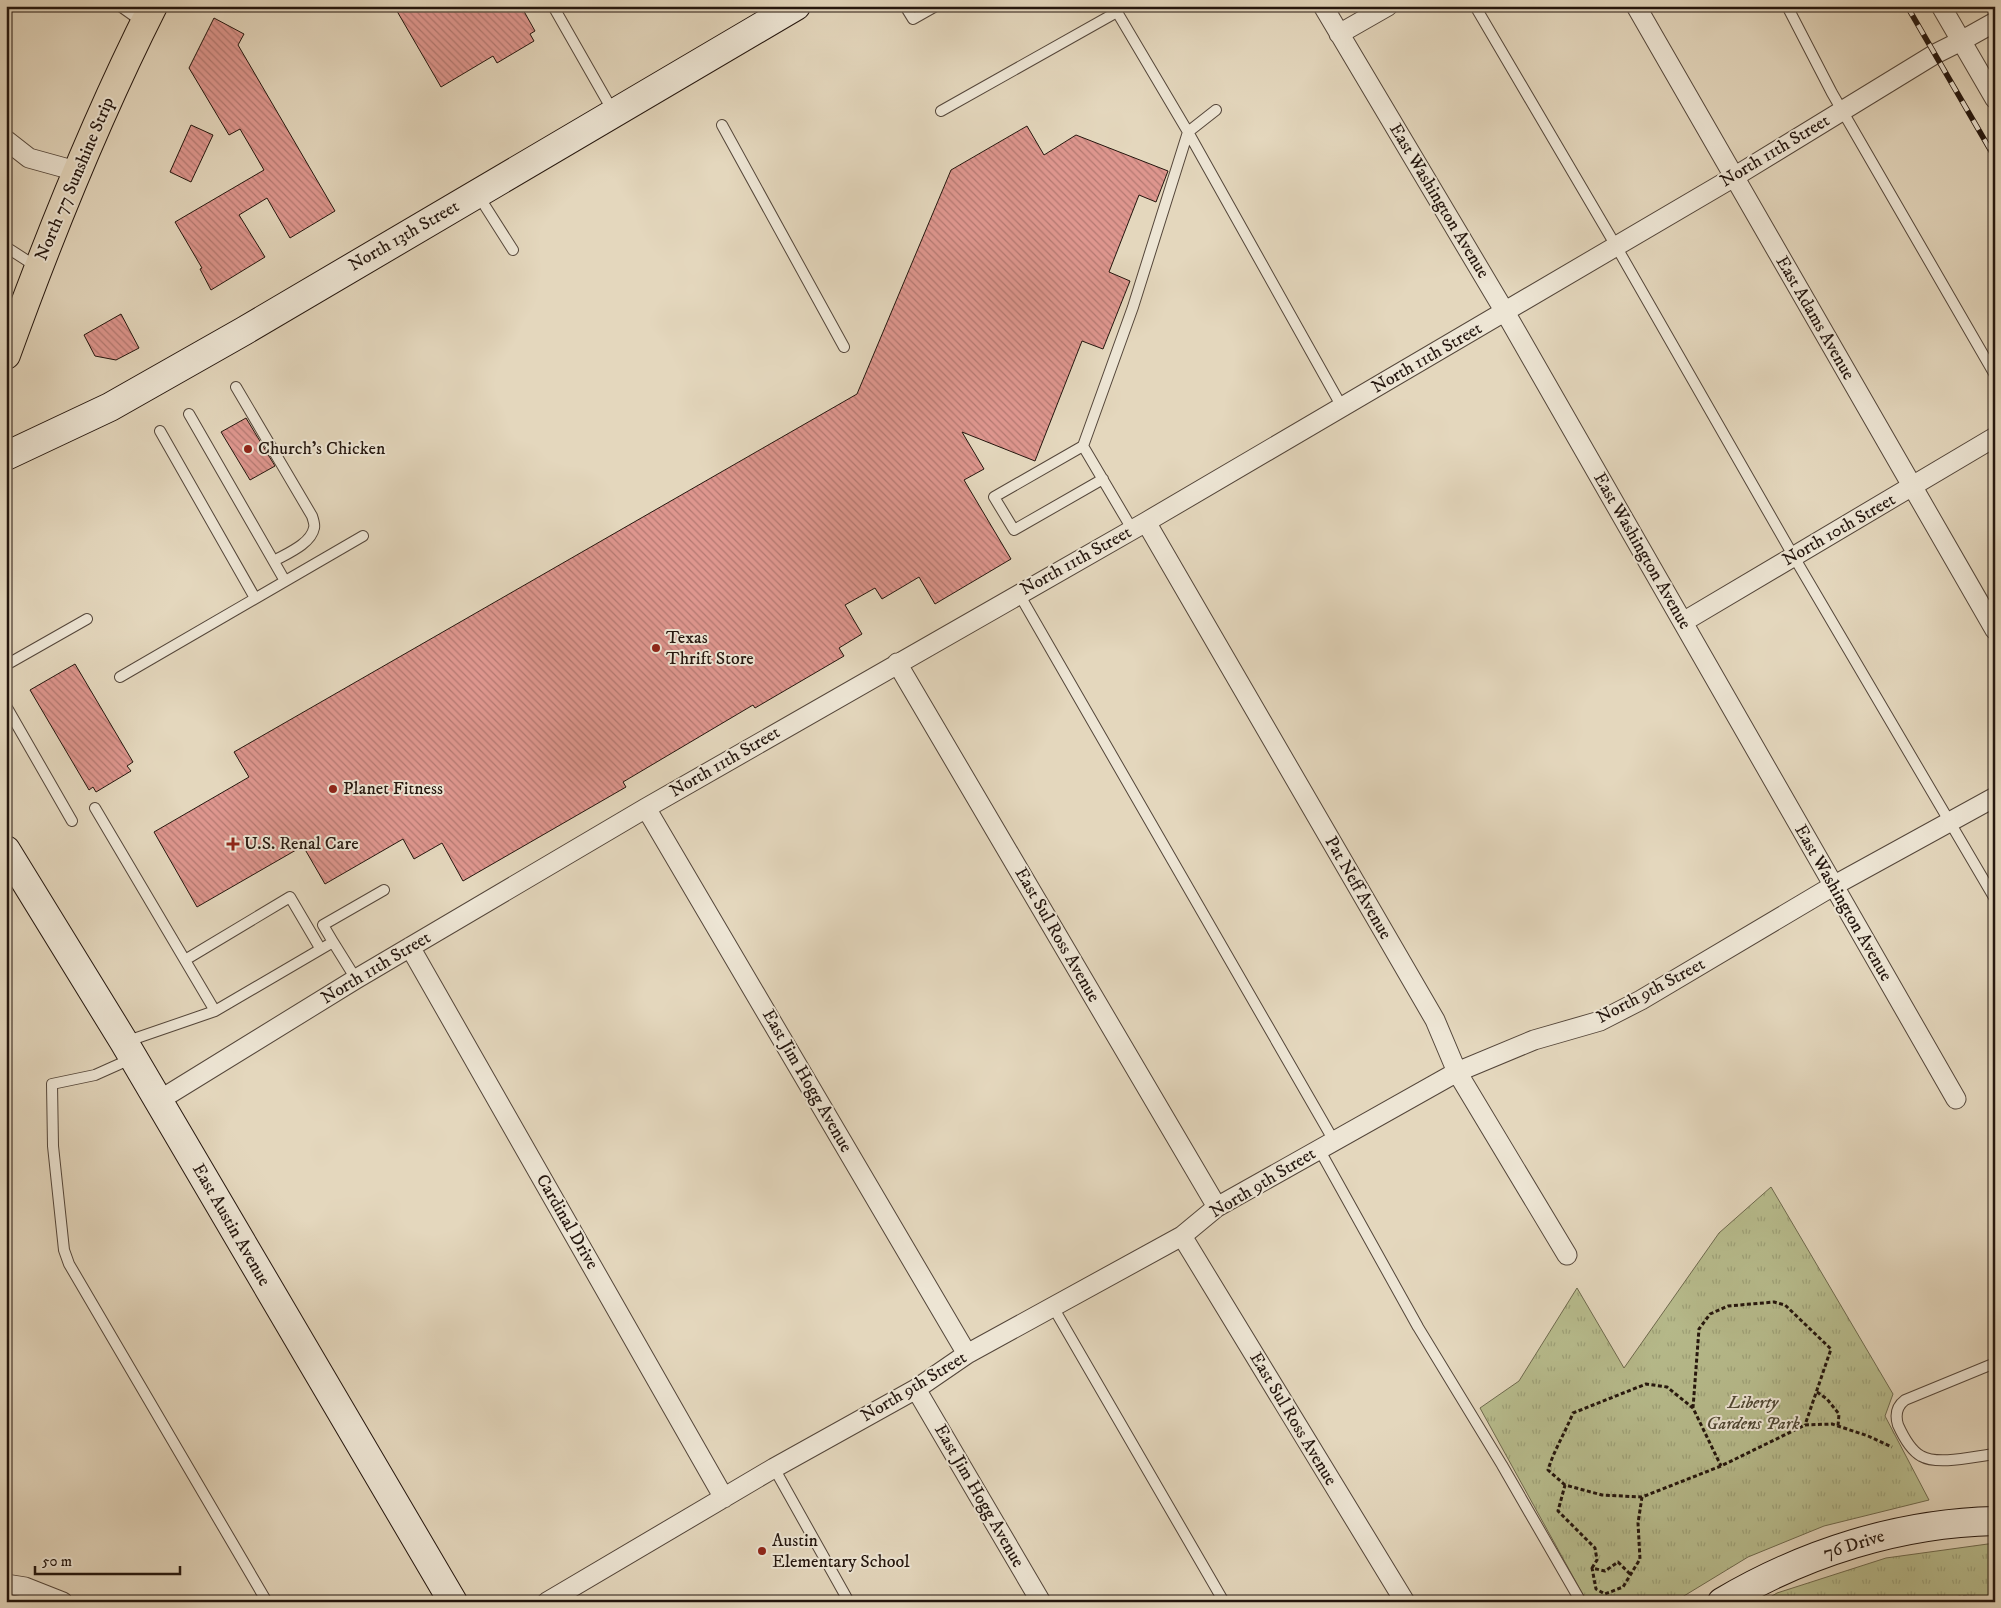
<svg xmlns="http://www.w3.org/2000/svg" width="2001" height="1608" font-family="'IM FELL DW Pica',serif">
	<defs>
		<pattern id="park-tufts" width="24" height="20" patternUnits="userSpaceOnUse" patternTransform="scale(1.25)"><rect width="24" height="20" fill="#b8bd8e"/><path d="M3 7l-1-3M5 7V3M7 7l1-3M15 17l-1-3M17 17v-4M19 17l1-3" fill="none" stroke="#9ea279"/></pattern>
		<pattern id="building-back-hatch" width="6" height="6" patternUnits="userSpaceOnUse" patternTransform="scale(1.25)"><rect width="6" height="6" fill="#de968e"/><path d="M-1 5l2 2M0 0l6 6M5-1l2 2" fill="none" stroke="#b47972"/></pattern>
	</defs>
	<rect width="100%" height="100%" fill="#e4d7bd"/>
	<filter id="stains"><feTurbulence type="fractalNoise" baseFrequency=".004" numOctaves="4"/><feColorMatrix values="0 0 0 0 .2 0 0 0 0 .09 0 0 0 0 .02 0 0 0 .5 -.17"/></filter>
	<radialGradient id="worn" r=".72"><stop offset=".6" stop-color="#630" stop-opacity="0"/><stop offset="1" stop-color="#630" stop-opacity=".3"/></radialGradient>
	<path fill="url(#park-tufts)" stroke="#6e6a4e" d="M1771 1187 1893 1394 1885 1416 1929 1500 1824 1526 1748 1557 1674 1602H1587L1480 1408 1519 1381 1577 1288 1624 1368 1719 1233Z
		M1995 1543V1602H1762L1777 1593 1886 1558Z"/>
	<path fill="url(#building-back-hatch)" stroke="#24160e" d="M394 6H521L535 31 530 34 534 41 497 63 493 56 441 87Z
		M214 18 244 34 238 45 335 211 290 238 267 198 239 215 265 257 211 290 200 269 202 268 175 222 264 170 240 129 229 135 189 68Z
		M191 125 213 135 191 182 170 172Z
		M1027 126 1044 155 1076 135 1168 171 1156 202 1139 195 1109 272 1130 281 1103 349 1082 341 1035 461 962 432 984 469 964 480 1011 559 935 604 919 577 882 599 875 588 845 605 862 634 839 648 844 656 755 708 753 705 623 782 626 787 463 881 442 843 414 859 403 839 325 884 303 846 197 907 154 832 249 777 234 752 857 394 951 170Z
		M121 314 139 348 116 360 95 356 84 335Z
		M246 418 275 466 250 480 221 432Z
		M75 664 133 762 127 766 131 771 96 792 93 787 89 790 30 690Z"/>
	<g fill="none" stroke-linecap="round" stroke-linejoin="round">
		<defs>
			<path id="lane" d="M120 6 144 23
				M553 6 614 113
				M905 6 913 19 936 6
				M1475 6 1616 246 1794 557 1995 899
				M1787 6 1832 93 1995 375
				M1117 12 1188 132 1342 407
				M941 111 1117 12 1115 8
				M722 125 844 347
				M478 195 513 250
				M6 247 37 267
				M236 387 312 516C313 519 315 525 314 528 311 544 286 554 274 561
				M189 414 285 581
				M160 431 255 598
				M1083 446 994 497 1014 530 1103 479
				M1132 529 1083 446 1133 307 1188 132 1216 110
				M1019 594 1334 1141
				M6 665 87 619
				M120 677 363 536
				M6 706 72 821
				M95 808 215 1011 125 1042
				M333 942 323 925 384 890
				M185 960 290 897 320 948
				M215 1011 333 942 356 979
				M133 1058 95 1075 52 1084 53 1146 64 1250 69 1264 267 1602
				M1319 1149 1418 1327 1502 1465 1581 1602
				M1053 1307 1224 1602
				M1995 1363 1905 1400C1897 1406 1895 1415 1898 1425 1903 1436 1910 1450 1921 1456 1938 1466 1976 1456 1995 1454
				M774 1468 849 1602"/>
			<path id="street" d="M1323 6 1505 312 1956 1099
				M1636 6 1995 630
				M1941 6 1995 99
				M1339 34 1388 6
				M6 140 29 158 76 171
				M1146 522 1435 1020 1457 1072 1567 1255
				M1683 622 1995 437
				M897 663 1217 1207
				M646 808 967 1354
				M410 947 724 1498
				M158 1101 356 979 646 808 1146 522 1734 177 1935 54 1961 41 1995 22
				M1182 1236 1405 1602
				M916 1389 1041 1602
				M6 1584 25 1587 63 1602
				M547 1602 774 1468 916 1389 967 1354 1182 1236 1217 1207 1457 1072 1534 1040 1600 1021 1641 1000 1833 886 1995 797"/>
			<path id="secondary" d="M6 456 110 407 244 331 796 6
				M6 850 124 1042 453 1602
				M1722 1602C1805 1553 1899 1523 1995 1521"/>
			<path id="primary" d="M6 355C49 236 96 119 153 6"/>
		</defs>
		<use href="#lane" stroke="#54463a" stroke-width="12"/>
		<use href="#street" stroke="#54463a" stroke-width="21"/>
		<use href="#secondary" stroke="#24160e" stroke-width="30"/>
		<use href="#primary" stroke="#24160e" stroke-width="30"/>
		<path stroke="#24160e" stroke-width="3" stroke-dasharray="4 2.5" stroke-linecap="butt" d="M1817 1392 1827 1399 1839 1414 1838 1426
			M1693 1408 1699 1329 1710 1314 1728 1306 1774 1302 1785 1305 1831 1349 1805 1425
			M1565 1485 1548 1470C1554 1450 1565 1433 1573 1413L1646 1384 1667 1387 1693 1408 1721 1466
			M1592 1568 1597 1560 1595 1548 1558 1511 1565 1485 1602 1495 1641 1497
			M1630 1574 1618 1562 1605 1571 1592 1568 1596 1589 1605 1594 1623 1587 1640 1559 1638 1523 1642 1497 1721 1466 1805 1425 1832 1424 1868 1436 1892 1447
			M1931 1602 1961 1597 1995 1598"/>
		<use href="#lane" stroke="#ede5d4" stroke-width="10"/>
		<use href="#street" stroke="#ede5d4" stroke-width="19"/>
		<use href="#secondary" stroke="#ede5d4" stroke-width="28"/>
		<use href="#primary" stroke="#e4d7bd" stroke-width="28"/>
		<defs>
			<path id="rail" d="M1907 6 1995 158"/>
		</defs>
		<use href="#rail" stroke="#24160e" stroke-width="5.5"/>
		<use href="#rail" stroke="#ede5d4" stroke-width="4" stroke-dasharray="11" stroke-linecap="butt"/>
	</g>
	<g fill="#8f2418" stroke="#ede5d4" stroke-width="2">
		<circle cx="248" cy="449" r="5"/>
		<circle cx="656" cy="648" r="5"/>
		<circle cx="333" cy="789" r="5"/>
		<path d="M230.5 836.5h5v5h5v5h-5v5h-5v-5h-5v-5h5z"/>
		<circle cx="762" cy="1551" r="5"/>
	</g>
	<g text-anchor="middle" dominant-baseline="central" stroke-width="4" stroke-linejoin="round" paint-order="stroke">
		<g font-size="18" fill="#24160e" stroke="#ede5d4">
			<text transform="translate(1775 151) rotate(-31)">North 11th Street</text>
			<text transform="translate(75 179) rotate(-67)">North 77 Sunshine Strip</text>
			<text transform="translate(1439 201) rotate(59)">East Washington Avenue</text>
			<text transform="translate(404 236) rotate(-30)">North 13th Street</text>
			<text transform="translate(1815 318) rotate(60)">East Adams Avenue</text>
			<text transform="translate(1427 358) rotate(-30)">North 11th Street</text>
			<text transform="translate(1839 530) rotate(-30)">North 10th Street</text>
			<text transform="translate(1642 551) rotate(60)">East Washington Avenue</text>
			<text transform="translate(1076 561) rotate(-29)">North 11th Street</text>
			<text transform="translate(725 762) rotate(-30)">North 11th Street</text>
			<text transform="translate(1358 888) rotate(60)">Pat Neff Avenue</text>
			<text transform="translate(1843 903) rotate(60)">East Washington Avenue</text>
			<text transform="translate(1057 935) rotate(60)">East Sul Ross Avenue</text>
			<text transform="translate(376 968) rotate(-31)">North 11th Street</text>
			<text transform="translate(1651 991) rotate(-28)">North 9th Street</text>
			<text transform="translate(807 1081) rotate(60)">East Jim Hogg Avenue</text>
			<text transform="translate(1263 1183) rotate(-31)">North 9th Street</text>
			<text transform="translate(567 1222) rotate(60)">Cardinal Drive</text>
			<text transform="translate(231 1225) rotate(60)">East Austin Avenue</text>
			<text transform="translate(914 1387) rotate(-31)">North 9th Street</text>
			<text transform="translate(1293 1419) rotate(59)">East Sul Ross Avenue</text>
			<text transform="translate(979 1496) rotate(60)">East Jim Hogg Avenue</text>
			<text transform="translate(1854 1545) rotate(-17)">76 Drive</text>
		</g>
		<g font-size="18" fill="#24160e" stroke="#ede5d4" text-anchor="start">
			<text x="258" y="449">Church's Chicken</text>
			<text x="666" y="638">Texas<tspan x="666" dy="21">Thrift Store</tspan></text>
			<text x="343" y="789">Planet Fitness</text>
			<text x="244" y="844">U.S. Renal Care</text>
			<text x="772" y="1541">Austin<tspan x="772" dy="21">Elementary School</tspan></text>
		</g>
		<g font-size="18" font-style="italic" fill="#504834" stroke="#ede5d4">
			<text x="1753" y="1403">Liberty<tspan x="1753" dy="21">Gardens Park</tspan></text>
		</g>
	</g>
	<rect width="2001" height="1608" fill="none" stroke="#e4d7bd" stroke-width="25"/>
	<rect x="8" y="8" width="1986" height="1593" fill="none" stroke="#24160e" stroke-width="2.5"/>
	<rect x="12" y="12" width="1976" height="1583" fill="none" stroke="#24160e"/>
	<path d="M35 1566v8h145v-8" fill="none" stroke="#24160e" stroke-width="2.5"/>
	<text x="42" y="1566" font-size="15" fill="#24160e" stroke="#ede5d4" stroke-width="4" paint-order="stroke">50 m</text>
	<rect width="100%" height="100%" filter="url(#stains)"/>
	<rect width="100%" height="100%" fill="url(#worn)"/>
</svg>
